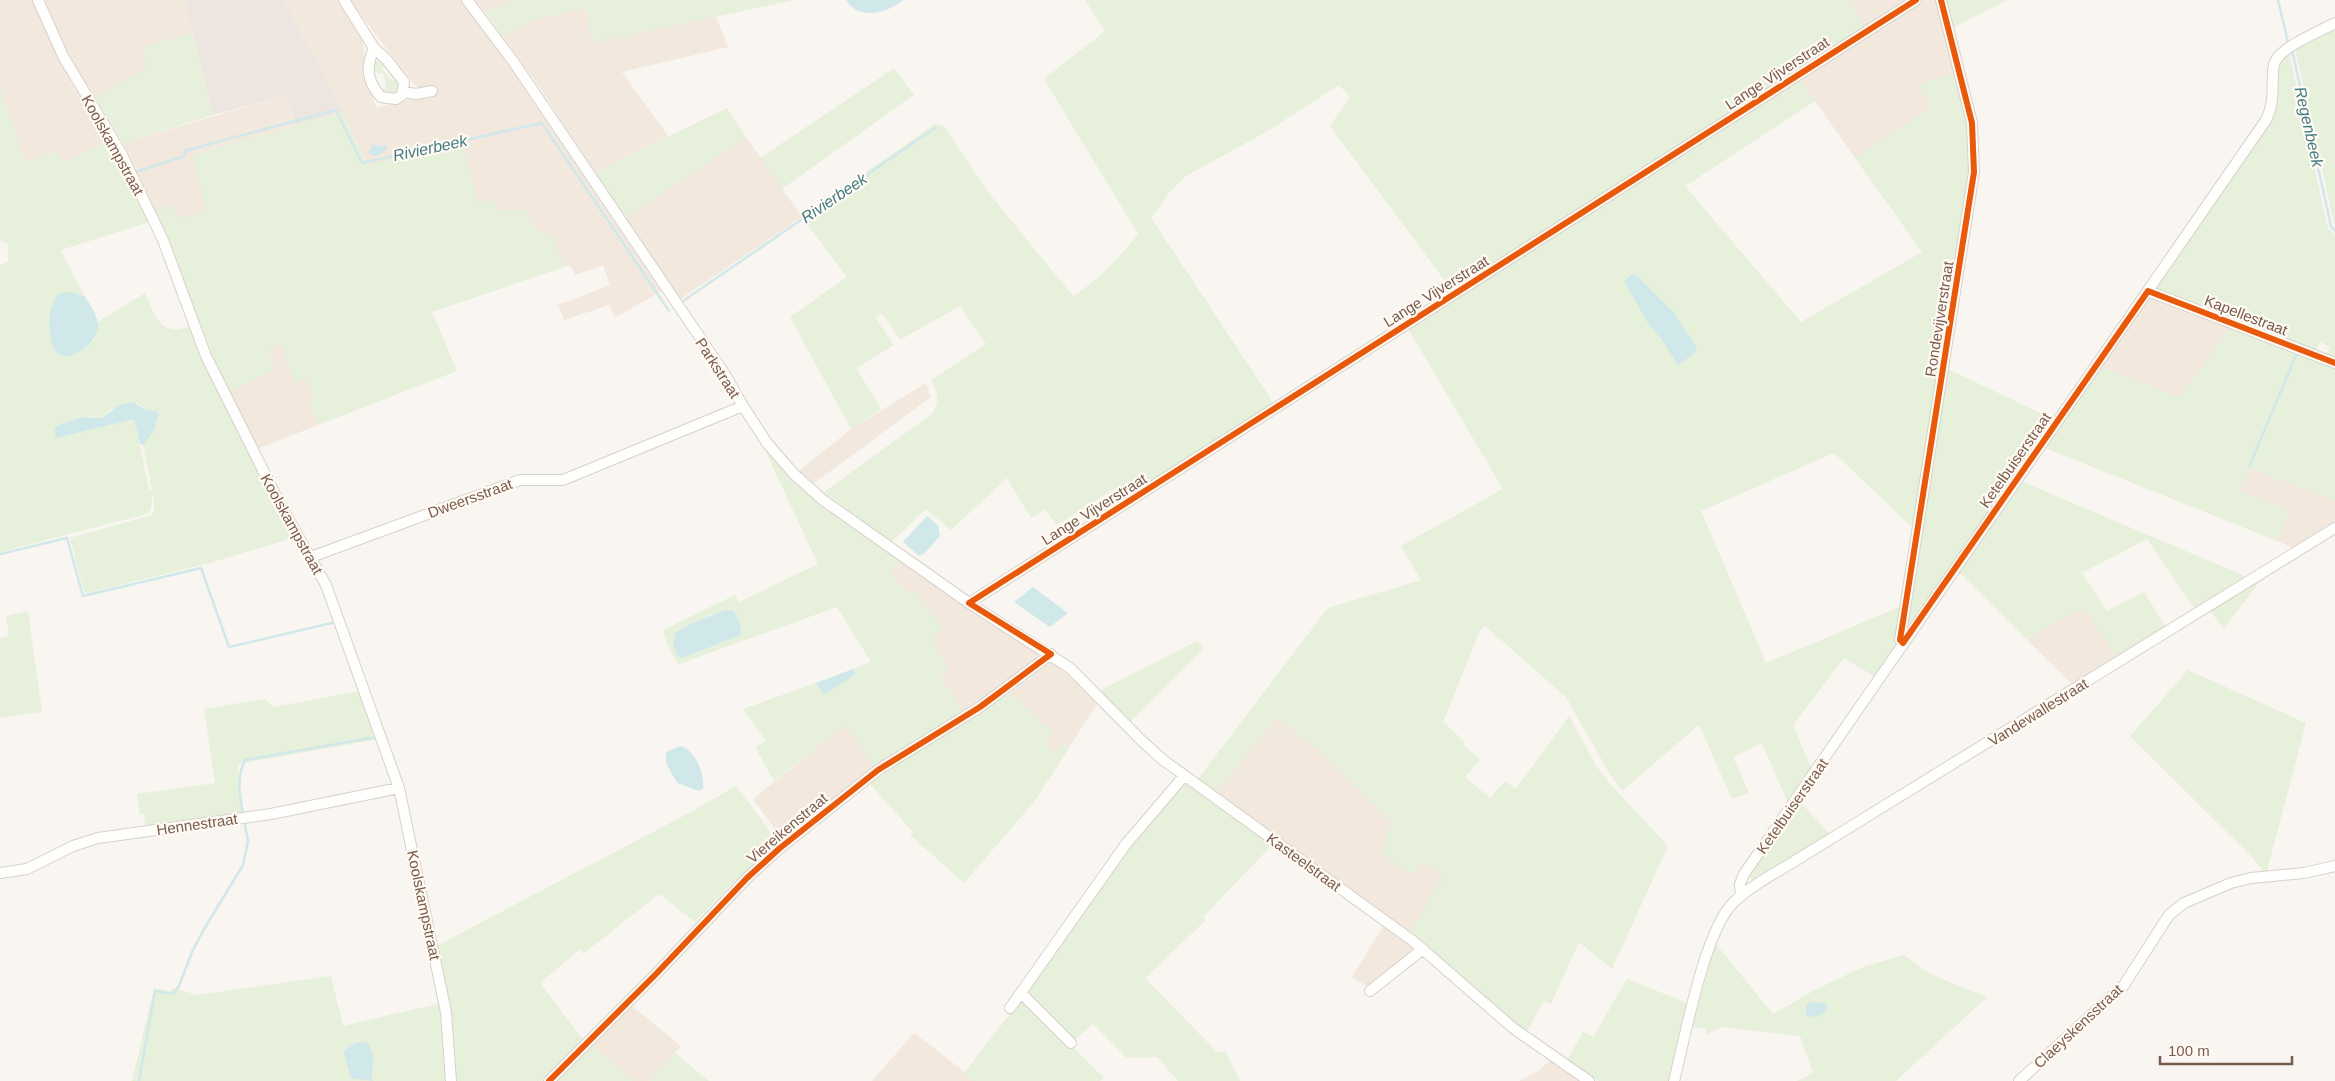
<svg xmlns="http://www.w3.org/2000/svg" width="2335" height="1081" font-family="Arial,sans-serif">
	<rect width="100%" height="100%" fill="#f9f5f0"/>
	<path fill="#f2e8de" d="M0 0H32L72 84 108 140 65 162 58 152 25 162 0 85Z
		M45 0H185L193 33 142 47 147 68 95 98 73 66Z
		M284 0H337L363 41 366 72 376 108 435 93 420 89 414 84 349 0H462L511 67 661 291 615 318 609 305 564 320 558 305 610 285 603 265 575 275 570 265 564 267 551 233 542 235 530 222 478 203 463 144 368 165Z
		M474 0H519L485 12Z
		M1848 0H1910L1865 27Z
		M1921 0H1935L1955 74 1917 84 1932 107 1855 158 1799 78Z
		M585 8 592 42 716 17 728 47 622 72 668 136 594 173 541 89 503 37 527 22Z
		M286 95 296 125 193 155 207 212 177 219 154 211 123 143Z
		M746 137 802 217 679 300 624 218Z
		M2154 296 2231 326 2180 397 2101 367 2145 299Z
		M281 344 294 382 306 378 315 398 309 401 318 425 257 449 228 392 275 370 268 349Z
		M926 383 931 397 813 484 799 471 851 429Z
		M2249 468 2335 501V521L2293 548 2277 541 2290 511 2239 491Z
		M901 560 1042 652 1024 669 961 713V707L940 677 949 670 932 641 913 590 909 594 890 575Z
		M2083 607 2117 657 2073 685 2026 639Z
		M1051 661 1076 681 1098 702 1069 748 1064 743 1054 753 1044 743 1053 733 1010 693Z
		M1277 717 1315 747 1392 823 1413 874 1422 861 1444 876 1410 932 1216 793Z
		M846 724 874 767 783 840 753 799Z
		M1384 925 1417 949 1370 988 1352 977Z
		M631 1005 681 1046 650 1081H634L593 1046Z
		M914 1033 961 1069 972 1081H872Z
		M1551 1060 1581 1081H1519L1538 1071Z"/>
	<path fill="#ede5e0" d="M185 0H284L342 112 296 125 286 95 213 115Z"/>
	<path fill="#e7f0db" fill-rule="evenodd" d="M519 0H795L592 43 585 8 527 22 503 37 485 12Z
		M1085 0H1848L1865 27 1453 292 1330 126 1350 97 1339 85 1266 132 1186 176 1169 193 1151 218 1275 405 1122 500 1115 488 1057 525 1045 510 1031 518 1007 478 951 530 926 509 891 543 824 492 933 413C940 400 938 393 931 380L986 344 960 306 900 340 882 313 875 317 894 345 856 368 881 409 851 429 790 317 847 277 802 217 935 124 944 126 987 191 1073 296C1099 280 1119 258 1138 234L1044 79 1105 31Z
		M1945 0H2008L1952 28Z
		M2335 28V227L2295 50Z
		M193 33 213 115 123 143 95 98 146 68 142 47Z
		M2289 53 2328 229 2335 234V360L2326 356 2330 347 2320 342 2315 352 2155 289V285L2273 115C2274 110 2277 105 2277 99 2278 80 2269 66 2289 53Z
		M379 59 387 65 382 69 392 81 397 77 400 82 397 95 384 96 377 88 386 89 384 74 374 72 375 62Z
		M894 68 914 95 782 189 760 158Z
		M1955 74 1968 124 1972 156 1914 529 1834 453 1701 511 1766 663 1902 606 1894 650 1877 678 1844 658 1793 725 1812 770 1789 806 1762 743 1733 757 1749 793 1732 799 1699 725 1622 791 1608 771 1566 697 1485 626 1480 630 1443 722 1465 742 1464 745 1480 760 1465 777 1490 798 1505 781 1516 789 1569 716 1595 764 1610 784 1668 846 1612 969 1579 942 1551 1004 1544 1001 1526 1033 1410 932 1443 876 1422 861 1413 875 1380 852 1392 823 1315 747 1277 717 1216 793 1197 780 1328 608 1421 580 1401 546 1503 489 1407 327 1799 78 1815 101 1685 186 1801 322 1922 252 1855 158 1932 107 1917 84Z
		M0 85 25 162 58 152 65 162 108 140 149 222 61 250 84 296 70 292 50 336 55 352 94 340 98 322 145 293C155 316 161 338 190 326L239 436 296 537 210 563 87 593 84 592 70 538 152 515 154 511V497H152L151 509 147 514 0 552V265L8 262V245L0 240ZM137 403 147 410 156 411 159 419 143 445 152 490 149 489 134 418 56 437C69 422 80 412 101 418L110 410Z
		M727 108 746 137 624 218 594 173Z
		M342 112 368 165 463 144 478 203 494 200 497 211 526 209 530 222 542 235 551 232 564 267 432 312 457 371 318 425 309 401 315 398 306 378 294 382 281 344 268 350 275 370 228 392 154 211 173 205 177 218 206 212 193 155Z
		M2231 326 2335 364V501L2249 468 2239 491 2290 511 2277 541 2045 448 2101 367 2180 397Z
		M1948 369 2055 420 1912 626 1908 623 1907 617Z
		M764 448 795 481 827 510 901 560 890 575 908 593 913 590 943 627 932 641 949 670 940 678 961 707V713L874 767 845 725 774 781 755 747 766 741 743 709 816 683 824 694 855 674 853 669 871 662 837 607 679 664 668 647 663 630 735 595 739 602 818 564ZM734 611 736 616 679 630 711 615Z
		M2023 482 2247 577 2194 608 2147 539 2082 573 2107 611 2144 592 2165 626 2117 657 2083 608 2026 639 1958 571Z
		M2263 577 2224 629 2210 611Z
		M28 611 42 712 0 718V638L9 636 6 616Z
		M1197 641 1204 648 1130 722 1099 691Z
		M2188 670 2306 723 2267 871H2263L2250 855 2130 736Z
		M360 691 379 739 238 764 242 813 145 826 144 814H140L137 794 215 783 204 709 264 699 274 707Z
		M1010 693 1053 733 1044 743 1054 753 1064 742 1069 748 1034 802 964 883 910 835 913 832 870 784 902 760Z
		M1186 783 1272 845 1203 917 1206 920 1145 978 1217 1052 1225 1051 1240 1081H1178L1157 1057 1127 1058 1093 1024 1073 1041 1027 996 1028 990 1124 851 1181 784Z
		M736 786 777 841V846L739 877 695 922 659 894 583 954 580 949 540 983 584 1041 542 1081H454L452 1031 438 945 689 813Z
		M1801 803 1830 834 1752 881 1750 876 1752 870Z
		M1715 943 1773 1014 1813 991 1863 967 1904 955 1932 975 1987 997 1896 1081H1797L1813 1073 1800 1036 1722 1027 1707 1035 1706 1029 1692 1027Z
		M331 976 343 1026 441 1003 446 1081H132L154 988 169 991 174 988 197 995Z
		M1627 979 1690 1004 1670 1081H1599L1567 1060 1583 1032 1593 1037Z
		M1023 997 1104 1078 1100 1081H972L964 1073Z
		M593 1046 634 1081H557Z
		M675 1053 709 1081H650Z"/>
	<path fill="#d0e8ea" d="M846 0H903C888 13 858 21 846 0Z
		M373 144 380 147 385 144 387 148 381 154 373 156 368 152Z
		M1632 274H1635L1674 313 1697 348 1695 353 1678 365 1662 340 1649 325 1624 281Z
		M70 292 84 296C90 304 97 314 98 324 99 341 72 364 57 353 52 349 50 337 50 331 48 319 50 308 56 297L59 294Z
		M133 402 147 410 156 411 159 415 154 430 143 445 140 444 134 419 56 438 54 427 82 417 102 418 119 405Z
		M927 516 938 525 940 536 924 554 919 556 903 542Z
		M1033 587 1068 613 1050 627 1014 602Z
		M725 610 734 611 740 623 741 635 682 658 678 656 673 645 675 633 691 624Z
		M853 669 856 674 824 695 816 683Z
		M680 746C695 749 705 774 703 789L699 791 677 783 666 763V752Z
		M1814 1002 1827 1004V1010C1821 1016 1815 1019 1806 1015V1007L1808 1003Z
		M361 1042 368 1043C375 1055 374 1063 371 1075L373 1081 351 1078 344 1052 350 1045Z"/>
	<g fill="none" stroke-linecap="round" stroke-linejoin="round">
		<path stroke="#d0e8ea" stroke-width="2.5" d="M2278 0 2288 42
			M2292 50 2331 226 2335 231
			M138 171 185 156 184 151 336 110 362 163 542 123 669 311
			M683 301 935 128
			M2249 467 2297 353
			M0 554 67 538 83 596 201 568 229 647 336 622
			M243 815C240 796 236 778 245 760L376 737V736
			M139 1081 155 991 173 994 179 986 192 952 203 931 243 865 248 841 244 820"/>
		<defs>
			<path id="minor" d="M38 0 63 56 121 153 163 240 206 356 281 506 326 585 399 788 446 1012 451 1081
				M344 0 374 48 387 60 404 82 402 95 396 99 381 97C366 80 366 67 374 48
				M467 0 513 61 724 373 743 406 767 443 794 474 823 500 969 603 1070 668 1142 741 1163 760 1413 941 1513 1028 1589 1081
				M403 92 416 94 432 91
				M2148 291 2335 363
				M311 557 520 480H563L743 406
				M969 603 1916 0
				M1903 643 1900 640 1974 172 1972 123 1941 0
				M0 873 27 869 73 846 98 838 271 814 399 788
				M1741 896 1740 884 1744 874 2266 120C2274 104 2272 92 2273 75 2273 70 2273 64 2276 60 2284 46 2320 31 2335 23
				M1370 991 1423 949
				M1022 994 1071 1043
				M1010 1008 1126 844 1184 776
				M549 1081 656 974 747 878 780 848 878 770 980 707 1051 654
				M1674 1081C1685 1038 1704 932 1733 903 1752 884 1780 871 1803 856L2335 528
				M2019 1081 2124 985 2169 915 2184 903 2231 883 2251 878 2304 873 2335 866"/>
		</defs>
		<use href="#minor" stroke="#d7d1cb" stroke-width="12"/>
		<use href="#minor" stroke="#fefefd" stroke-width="10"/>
		<defs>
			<path id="cycleway" d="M1903 643 1900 640 1974 172 1972 123 1941 0
				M1903 643 2148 291 2335 363
				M549 1081 656 974 747 878 780 848 878 770 980 707 1051 654 969 603 1916 0"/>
		</defs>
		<use href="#cycleway" stroke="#fffaf3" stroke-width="9"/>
		<use href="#cycleway" stroke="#e8590c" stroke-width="6"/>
	</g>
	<g text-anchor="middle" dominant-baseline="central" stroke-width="4.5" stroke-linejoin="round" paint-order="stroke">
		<g font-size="15" fill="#7a5c4d" stroke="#fffaf3">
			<text transform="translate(1777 73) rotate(-33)">Lange Vijverstraat</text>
			<text transform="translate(113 145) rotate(61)">Koolskampstraat</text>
			<text transform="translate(1436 291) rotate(-32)">Lange Vijverstraat</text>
			<text transform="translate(2246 315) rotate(21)">Kapellestraat</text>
			<text transform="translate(1939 319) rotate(-81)">Rondevijverstraat</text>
			<text transform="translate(718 368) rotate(57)">Parkstraat</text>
			<text transform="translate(2015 460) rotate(-55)">Ketelbuiserstraat</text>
			<text transform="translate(470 498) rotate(-20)">Dweersstraat</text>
			<text transform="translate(1094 509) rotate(-32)">Lange Vijverstraat</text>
			<text transform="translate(292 524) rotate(61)">Koolskampstraat</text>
			<text transform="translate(2038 712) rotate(-32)">Vandewallestraat</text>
			<text transform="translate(1792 806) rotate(-55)">Ketelbuiserstraat</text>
			<text transform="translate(197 824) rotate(-8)">Hennestraat</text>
			<text transform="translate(787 828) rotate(-40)">Viereikenstraat</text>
			<text transform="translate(1304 862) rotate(36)">Kasteelstraat</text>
			<text transform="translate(424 905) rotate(78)">Koolskampstraat</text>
			<text transform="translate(2078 1026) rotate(-43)">Claeyskensstraat</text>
		</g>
		<g font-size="16" font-style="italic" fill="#437c86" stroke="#fffaf3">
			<text transform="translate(2309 127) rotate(77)">Regenbeek</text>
			<text transform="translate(430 148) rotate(-12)">Rivierbeek</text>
			<text transform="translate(834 198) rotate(-34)">Rivierbeek</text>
		</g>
	</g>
	<path d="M2160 1056v8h132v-8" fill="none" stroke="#7a5c4d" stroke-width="2.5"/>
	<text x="2168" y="1056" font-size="15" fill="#7a5c4d" stroke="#fffaf3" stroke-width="4" paint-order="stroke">100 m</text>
</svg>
